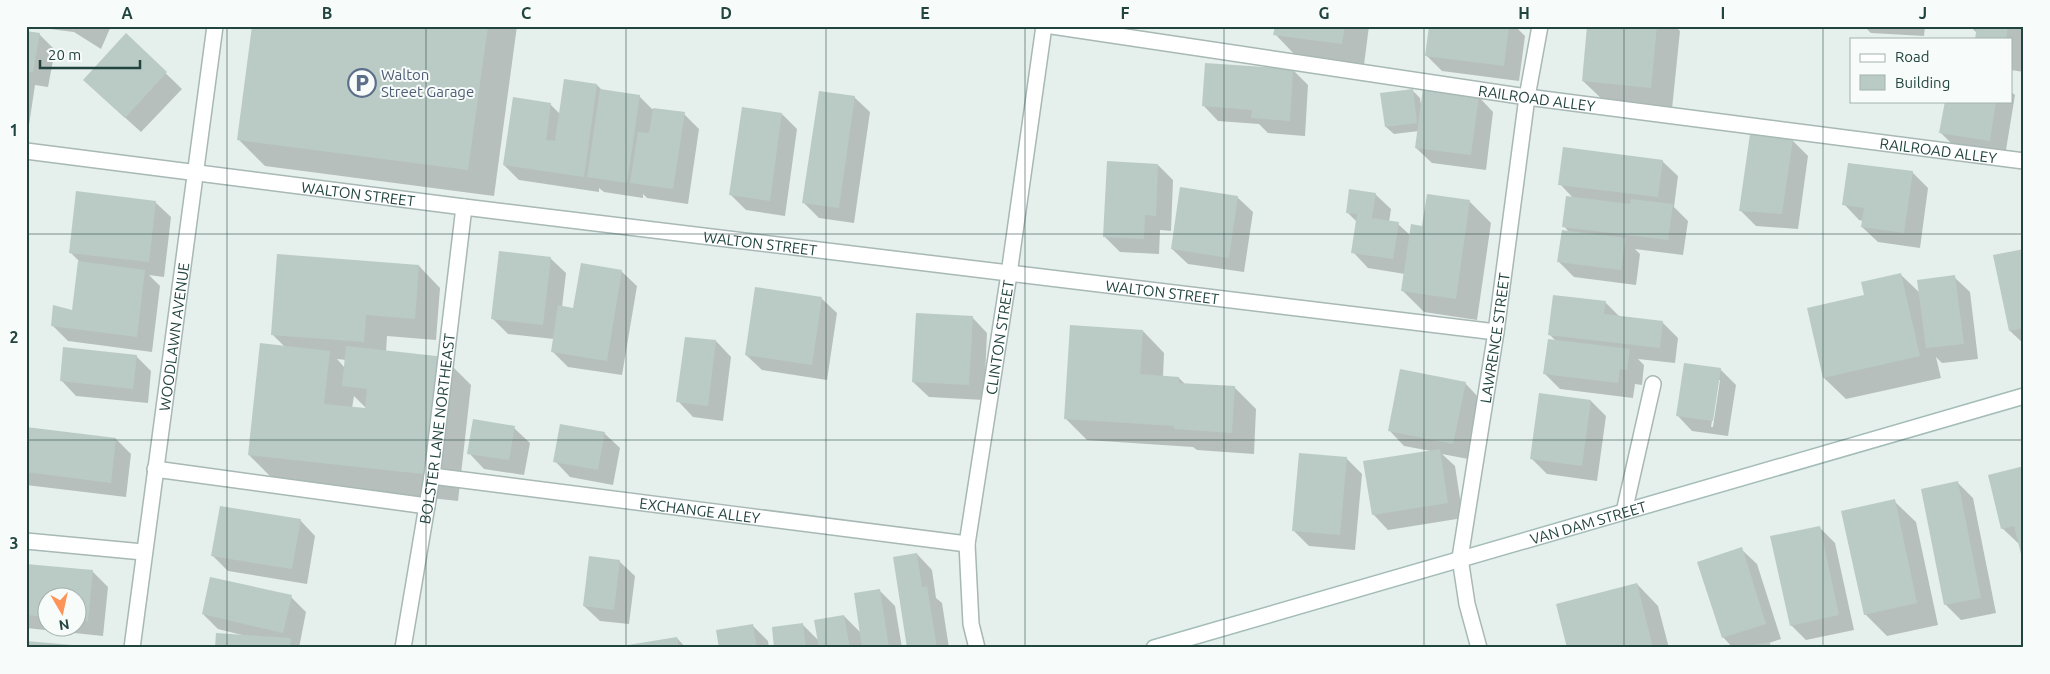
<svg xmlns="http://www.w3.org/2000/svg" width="2050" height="674" font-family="Ubuntu,sans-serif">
	<rect width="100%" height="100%" fill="#e5efec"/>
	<path fill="#0003" fill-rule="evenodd" d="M26 26H111L101 49 74 32Z
		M254 26H517L494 196 265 166 239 140Z
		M1276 26H1369L1364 65 1296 56 1275 34Z
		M1430 26H1515L1525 36 1519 81 1442 71 1426 55Z
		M1589 26H1675L1680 31 1672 109 1605 102 1583 81Z
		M1864 26H1925L1924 36 1871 33Z
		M1970 26H2024V72L2011 70V39H1976L1977 33Z
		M26 32 39 34 55 50 48 87 35 85 29 125H26Z
		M126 35 182 89 141 132 100 95Z
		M1293 70 1308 85 1305 136 1268 133 1259 124 1218 121 1203 105Z
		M597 85 602 90 639 96 652 109 684 114 699 129 688 204 647 198 643 194V198L604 192 599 188V192L519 180 504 165 550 104 560 114Z
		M1412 90 1420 98 1421 105 1478 96 1493 112 1486 170 1432 163 1416 148 1419 131 1394 134 1386 127Z
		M2011 92 2015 95 2005 156 1956 148 1941 133 1946 101H2011Z
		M854 97 870 112 854 223 819 218 804 203Z
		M782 114 797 129 785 216 746 210 731 195Z
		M1792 140 1808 156 1798 229 1756 226 1740 210Z
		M1662 161 1678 176 1674 207 1688 221 1683 255 1635 249 1640 254 1636 285 1574 277 1559 262 1569 232 1564 226 1574 199 1560 184Z
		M1158 165 1173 180 1171 231 1160 230 1159 254 1120 252 1105 237Z
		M1912 172 1928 188 1920 248 1878 242 1862 227 1863 221 1859 220 1844 204Z
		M1375 194 1391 209 1389 222 1398 224 1411 236 1470 202 1491 223 1477 320 1424 312 1403 291 1405 274 1368 268 1353 252 1357 222 1347 212Z
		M1237 197 1253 212 1244 272 1188 264 1172 249Z
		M155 202 171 217 164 277 149 275 160 286 152 352 68 341 52 325 73 312 79 261 70 252Z
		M2024 250V344L2010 331Z
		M550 258 566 273 562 307 575 310 621 271 637 286 622 375 568 367 552 351 554 339 508 334 492 318Z
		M419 266 440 288 436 340 387 336 386 352 444 358 471 385 458 501 275 481 249 455 285 347 272 334ZM337 359 346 360 345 368ZM354 396 367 409 352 408Z
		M1900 274 1920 293 1954 277 1970 292 1978 359 1942 363 1936 357 1941 378 1846 399 1824 378 1866 296Z
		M821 298 837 313 827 380 762 370 746 355Z
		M1605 302 1620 317 1663 323 1678 338 1675 363 1638 359 1644 365 1642 385 1635 384 1633 398 1560 389 1544 373 1556 341 1549 334Z
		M972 317 987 333 984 400 929 397 913 382Z
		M1143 331 1164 353 1163 377 1179 378 1186 385 1235 388 1256 409 1254 454 1197 450 1193 447 1087 440 1065 418Z
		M716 341 731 357 723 421 693 417 678 401Z
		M136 356 151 371 148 403 76 396 61 380Z
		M1720 369 1736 385 1728 436 1692 431 1677 415ZM1718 380H1720L1713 427H1711Z
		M1465 383 1480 399 1468 459 1442 454 1455 466 1463 518 1388 530 1373 514 1431 451 1404 446 1389 430Z
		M1591 401 1606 416 1597 481 1547 474 1531 458Z
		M26 428 116 439 131 454 126 497 26 485Z
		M514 428 530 443 524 475 484 469 469 453Z
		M604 433 620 448 613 485 570 477 555 461Z
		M1346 458 1362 474 1355 550 1309 546 1294 531Z
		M2024 467 2020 543H2018L2002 528Z
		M1958 483 1973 498 1996 613 1961 620 1945 604Z
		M1894 501 1916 522 1938 625 1887 636 1865 614Z
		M300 520 315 536 307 584 228 571 213 556Z
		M1819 527 1835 543 1854 630 1806 640 1791 625Z
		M1741 549 1757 564 1781 639 1769 643 1773 648H1733L1723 637Z
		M917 554 932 570 936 598 942 603 949 648H908Z
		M619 561 635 576 629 624 600 621 584 606Z
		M26 565 92 571 108 587 103 636 26 628ZM48 596H78V626H48Z
		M1637 584 1658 606 1669 648H1568Z
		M879 590 895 606 902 648H776L802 624 819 641 844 616 861 633Z
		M291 597 306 612 299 648H216L242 635 218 629 203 614Z
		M752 625 768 641 769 648H720Z
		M677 638 686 648H630Z"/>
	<path fill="#bacbc6" d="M252 26H488L468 170 237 140Z
		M1275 26H1345L1342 44 1273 35Z
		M1429 26H1509L1504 66 1425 56Z
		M1587 26H1657L1651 88 1582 81Z
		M1977 26H2008L2006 39H1975Z
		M26 31 40 33 33 72 26 71Z
		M126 33 167 72 125 118 83 80Z
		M1205 63 1293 69 1290 121 1251 118 1252 110 1202 106Z
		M564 79 597 84 584 177 503 165 513 97 551 103 546 140 555 141Z
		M1423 88 1479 95 1471 155 1415 148Z
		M600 89 640 95 627 183 587 177Z
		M1413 89 1417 123 1385 127 1380 93Z
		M819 91 855 96 839 208 802 203Z
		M1945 101H1996L1990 141 1939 133Z
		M742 107 782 113 770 201 729 195Z
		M653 108 685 112 673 189 630 183 638 132 649 133Z
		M1750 134 1793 139 1782 214 1739 211Z
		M1563 147 1663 160 1658 197 1558 185Z
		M1107 161 1158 164 1156 216 1145 215 1144 239 1103 237Z
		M1848 163 1913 171 1904 233 1861 227 1864 208 1842 205Z
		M1180 187 1238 196 1229 258 1171 249Z
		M1349 189 1376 193 1372 218 1399 222 1393 259 1351 253 1357 214 1346 213Z
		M76 191 156 201 149 262 69 253Z
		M1427 194 1470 200 1456 299 1401 291 1411 224 1422 226Z
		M1566 196 1630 204 1631 199 1673 204 1668 240 1562 227Z
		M1562 230 1626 238 1621 270 1557 262Z
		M2024 249V328L2009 331 1993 255Z
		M499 251 551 257 543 325 491 319Z
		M277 254 419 265 415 319 366 315 364 342 271 335Z
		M78 261 145 270 137 337 51 326 53 305 72 310Z
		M581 263 622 270 607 361 551 352 558 305 573 308Z
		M1901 273 1920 356 1823 378 1807 308 1864 295 1861 282Z
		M1955 275 1964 344 1926 348 1917 280Z
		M755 287 822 297 812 365 745 355Z
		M1553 295 1606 301 1604 314 1663 321 1660 348 1548 335Z
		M916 313 973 316 969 385 912 382Z
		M1070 325 1143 330 1140 374 1179 377V383L1235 386 1232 433 1174 429V426L1064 419Z
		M685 337 716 340 708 406 676 402Z
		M1548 339 1630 349 1627 370 1620 369 1618 383 1543 374Z
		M260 343 330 351 324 404 365 408 367 389 342 386 346 346 445 357 432 475 248 455Z
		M63 347 137 355 133 389 60 381Z
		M1684 363 1721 368 1713 421 1676 416Z
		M1400 369 1466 382 1453 444 1388 431Z
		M1539 393 1591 400 1582 466 1530 459Z
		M473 419 515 426 509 460 467 454Z
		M560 424 605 432 598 470 553 462Z
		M26 427 116 438 111 483 26 472Z
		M1440 449 1448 503 1372 515 1363 461Z
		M1299 453 1347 457 1340 535 1292 531Z
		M2024 466V562H2023L2014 526 2001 529 1988 475Z
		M1958 481 1981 598 1944 605 1921 489Z
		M1895 499 1917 603 1864 615 1841 511Z
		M220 506 301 519 292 569 211 556Z
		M1820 526 1839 615 1790 626 1770 536Z
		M1742 547 1766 624 1722 638 1697 562Z
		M917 553 922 587 927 586 937 648H907L893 557Z
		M589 556 620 560 614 610 583 606Z
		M26 564 93 570 88 621 78 620V596H48V617L26 615Z
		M210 577 292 595 283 633 202 614Z
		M1637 583 1653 648H1567L1556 604Z
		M880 589 889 648H862L854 593Z
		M844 615 850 648H819L814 620Z
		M803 623 806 648H774L772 627Z
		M753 624 757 648H719L716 630Z
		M216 633 291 638 290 648H215Z
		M677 637 679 648H629L628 645Z
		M26 641 84 646V648H26Z
		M1770 642V648H1742V647Z"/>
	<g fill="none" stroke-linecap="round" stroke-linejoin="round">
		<defs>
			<g id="service">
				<path id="s1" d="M1052 26 1527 97 2024 161"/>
				<path d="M155 469 427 506"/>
				<path id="s2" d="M432 476 967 544"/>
				<path d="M26 541 143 552"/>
			</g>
			<g id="minor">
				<path id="s3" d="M26 151 464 207 1496 332"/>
				<path d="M1624 512 1653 384"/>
				<path id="s4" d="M132 648 215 26"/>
				<path id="s5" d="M403 648 432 476 464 207"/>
				<path id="s6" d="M1479 648 1467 604 1460 558 1496 332 1527 97 1540 26"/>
			</g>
			<g id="tertiary">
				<path id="s7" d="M977 648 971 624 967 544 1009 274 1044 26"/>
			</g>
			<g id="secondary">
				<path id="s8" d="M1154 648 2024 396"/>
			</g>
		</defs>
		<use href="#service" stroke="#a7b8b5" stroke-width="18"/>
		<use href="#minor" stroke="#a7b8b5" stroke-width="18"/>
		<use href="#tertiary" stroke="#a7b8b5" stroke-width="18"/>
		<use href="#secondary" stroke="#a3bcb7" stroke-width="18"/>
		<use href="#service" stroke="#fff" stroke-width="15"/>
		<use href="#minor" stroke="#fff" stroke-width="15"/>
		<use href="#tertiary" stroke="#fff" stroke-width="15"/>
		<use href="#secondary" stroke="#fff" stroke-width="15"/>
	</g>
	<path fill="none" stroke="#22443f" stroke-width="1" stroke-opacity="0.55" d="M227 26V648M426 26V648M626 26V648M826 26V648M1025 26V648M1224 26V648M1424 26V648M1624 26V648M1823 26V648M26 234H2024M26 440H2024"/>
	<defs>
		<symbol id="parking-ring" viewBox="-11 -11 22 22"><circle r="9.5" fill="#f7fbf9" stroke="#5c6f8a" stroke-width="1.5"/><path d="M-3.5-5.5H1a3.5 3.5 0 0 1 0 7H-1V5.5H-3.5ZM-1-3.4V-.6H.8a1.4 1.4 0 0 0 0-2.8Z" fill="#5c6f8a"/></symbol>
	</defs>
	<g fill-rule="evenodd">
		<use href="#parking-ring" x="346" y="67" width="32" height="32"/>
	</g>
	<g text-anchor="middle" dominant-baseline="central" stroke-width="4" stroke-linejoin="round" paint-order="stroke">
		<g font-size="15" fill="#4e5e75" stroke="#f7fbf9" text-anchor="start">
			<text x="381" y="74">Walton<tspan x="381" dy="17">Street Garage</tspan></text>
		</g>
		<g font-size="15" fill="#22443f" stroke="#f7fbf9">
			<text stroke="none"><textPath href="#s1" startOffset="490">RAILROAD ALLEY</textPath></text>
			<text stroke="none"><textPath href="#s1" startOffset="895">RAILROAD ALLEY</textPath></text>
			<text stroke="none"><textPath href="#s3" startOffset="335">WALTON STREET</textPath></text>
			<text stroke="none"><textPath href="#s3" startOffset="740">WALTON STREET</textPath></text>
			<text stroke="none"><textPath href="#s3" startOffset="1145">WALTON STREET</textPath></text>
			<text stroke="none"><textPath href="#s4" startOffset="314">WOODLAWN AVENUE</textPath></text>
			<text stroke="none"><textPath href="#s7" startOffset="314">CLINTON STREET</textPath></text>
			<text stroke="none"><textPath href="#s6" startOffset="315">LAWRENCE STREET</textPath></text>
			<text stroke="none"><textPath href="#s5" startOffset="222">BOLSTER LANE NORTHEAST</textPath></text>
			<text stroke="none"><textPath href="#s2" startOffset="270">EXCHANGE ALLEY</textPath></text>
			<text stroke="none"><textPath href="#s8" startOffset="452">VAN DAM STREET</textPath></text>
		</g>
	</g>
	<rect width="2050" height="674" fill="none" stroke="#f7fbf9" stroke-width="55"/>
	<rect x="1850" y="38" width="162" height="65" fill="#f7fbf9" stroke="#a2b2af"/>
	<rect x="1860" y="54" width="25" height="8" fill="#ffffff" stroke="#a2b2af"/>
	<text x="1895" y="62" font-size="15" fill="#22443f">Road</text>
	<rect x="1860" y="75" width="25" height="15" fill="#bacbc6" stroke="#a2b2af"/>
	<text x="1895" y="88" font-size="15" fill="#22443f">Building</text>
	<g transform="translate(62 612) rotate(171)"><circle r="24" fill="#f7fbf9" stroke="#a2b2af"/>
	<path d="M0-4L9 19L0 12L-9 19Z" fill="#fd9356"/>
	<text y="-8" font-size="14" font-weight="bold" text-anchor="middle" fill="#22443f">N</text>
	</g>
	<path d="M40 60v8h100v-8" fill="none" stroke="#22443f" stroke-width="2.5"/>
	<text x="48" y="60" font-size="15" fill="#22443f" stroke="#f7fbf9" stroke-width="4" paint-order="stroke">20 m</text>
	<rect x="28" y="28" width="1994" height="618" fill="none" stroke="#22443f" stroke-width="2"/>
	<g font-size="16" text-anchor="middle" font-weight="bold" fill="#22443f">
		<text x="127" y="19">A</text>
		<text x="327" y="19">B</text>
		<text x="526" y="19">C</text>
		<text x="726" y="19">D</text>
		<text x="925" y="19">E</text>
		<text x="1125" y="19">F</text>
		<text x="1324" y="19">G</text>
		<text x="1524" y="19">H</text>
		<text x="1723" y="19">I</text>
		<text x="1923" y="19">J</text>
		<text x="14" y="136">1</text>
		<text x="14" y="343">2</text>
		<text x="14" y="549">3</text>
	</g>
</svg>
